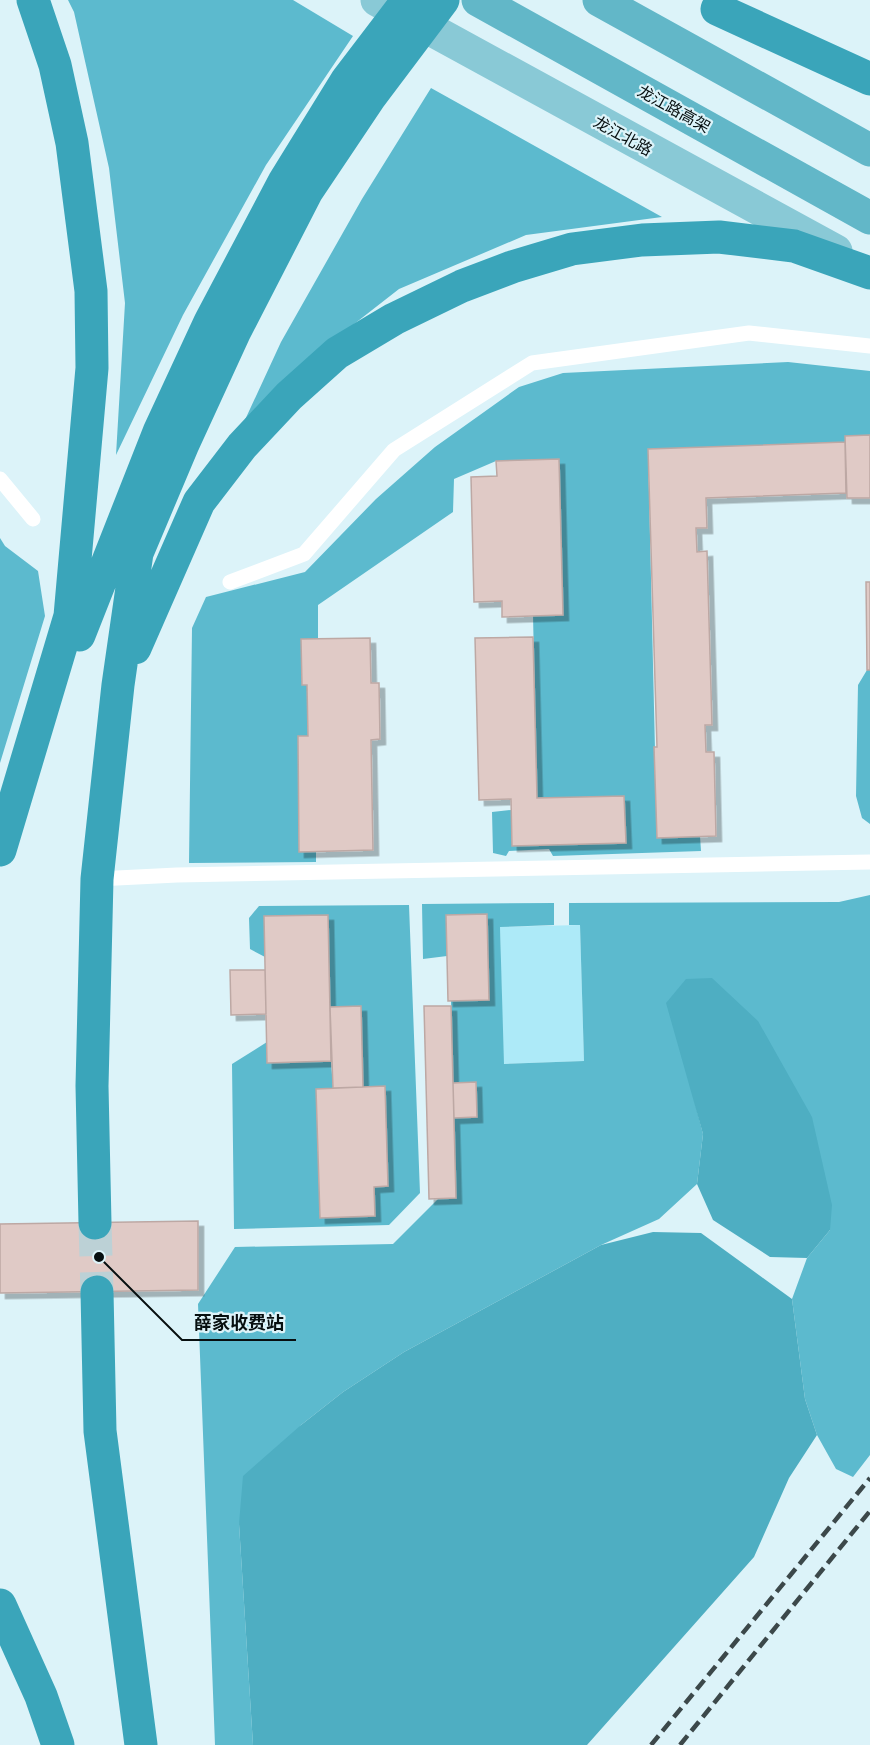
<svg xmlns="http://www.w3.org/2000/svg" width="870" height="1745" font-family="'Roboto Serif','Noto Sans SC',serif">
	<defs>
		<filter id="shadow"><feDropShadow dx="5.5" dy="5.5" stdDeviation="0" flood-color="#0004"/></filter>
	</defs>
	<rect width="100%" height="100%" fill="#dcf3f9"/>
	<path fill="#adeaf8" d="M580 925 584 1061 503 1064 500 927Z"/>
	<path fill="#5cbace" d="M68 0H293L353 36 266 165 183 315 116 455 125 303 109 168 74 12Z
		M431 88 662 217 526 235 399 289 308 360 238 435 281 342 362 199Z
		M788 362 870 371V435L845 444 648 449 657 837 700 836 701 851 553 856 549 849 509 851 506 856 493 853 492 812 511 810 512 845 626 842 624 796 537 798 533 615 563 614 559 459 496 461 454 479 453 512 318 605V639L301 640 302 684 307 685 308 736 298 737 299 851 316 852V862L189 863 192 628 206 597 305 572 376 499 435 447 519 387 563 373Z
		M0 538 5 546 38 571 45 616 0 763Z
		M867 670H870V824L862 818 856 796 858 685Z
		M870 895V1455L853 1477 836 1469 817 1435 805 1399 792 1299 807 1258 830 1230 688 1076 703 1134 697 1184 659 1219 601 1245 404 1352 343 1392 301 1425 239 1524 253 1745H215L198 1304 235 1247 393 1244 439 1198 454 1118 477 1116 476 1083H453L451 1001 489 1000 487 914 446 915 447 956 423 959 422 904 554 903V925L500 927 504 1064 584 1061 580 925H569V903L839 902Z
		M409 905 420 1193 389 1225 234 1229 232 1064 267 1042V1063L331 1061 333 1088 316 1089 320 1217 375 1216 374 1187 388 1186 385 1087H363L361 1006 330 1007 328 915 264 916 265 957 250 949 249 918 259 906Z"/>
	<path fill="#4eaec2" d="M712 978 758 1021 812 1117 832 1205 830 1230 807 1258 770 1257 713 1220 697 1184 703 1134 666 1003 686 979Z
		M653 1232 701 1233 792 1299 805 1399 817 1435 789 1478 754 1557 587 1745H253L239 1524 243 1476 301 1425 343 1392 404 1352 601 1245Z"/>
	<path fill="#e0cac6" stroke="#bda8a4" stroke-width="1.5" filter="url(#shadow)" d="M870 435V498H847L845 436Z
		M845 442 846 493 706 498 707 528H696L697 552 707 551 712 725H705L706 752H714L716 836 657 838 654 747H657L648 449Z
		M559 459 563 615 502 617V601L474 602 471 477 497 476 496 461Z
		M866 582H870V670H867Z
		M533 637 537 798 624 796 626 843 512 846 511 799 479 800 475 638Z
		M370 638 371 683H379L380 739 371 740 373 850 299 852 298 736H308L307 685H302L301 639Z
		M487 914 489 1000 448 1001 446 915Z
		M328 915 331 1061 267 1063 264 916Z
		M230 970H265L266 1014 231 1015Z
		M361 1006 363 1087 333 1088 330 1007Z
		M424 1006H451L456 1198 429 1199Z
		M476 1082 477 1117 454 1118 453 1083Z
		M385 1086 388 1186 374 1187 375 1216 320 1218 316 1089Z
		M198 1221V1290L0 1293V1224Z"/>
	<g fill="none" stroke-linecap="round" stroke-linejoin="round">
		<path stroke="#bcd1d6" stroke-width="33" stroke-dasharray="33 16" stroke-linecap="butt" d="M95 1223 97 1292"/>
		<path stroke="#fff" stroke-width="15" d="M0 479 33 519
			M230 582 304 554 394 450 532 363 749 333 870 346
			M97 879 177 875 870 862"/>
		<path stroke="#89c9d6" stroke-width="33" d="M377 0 836 251"/>
		<path stroke="#62b7c8" stroke-width="33" d="M478 0 870 218
			M599 0 870 150"/>
		<path stroke="#3aa5ba" stroke-width="33" d="M717 9 870 79
			M79 635 159 432 210 322 284 182 347 80 408 0
			M135 648 199 502 242 446 289 396 337 353 394 319 462 286 512 267 572 249 642 240 719 237 794 246 870 273
			M0 850 70 616 92 368 91 291 72 143 55 65 33 0
			M95 1223 92 1086 97 879 118 685 137 553 183 444 234 333 307 191 370 97 443 0
			M97 1292 100 1431 141 1745
			M0 1605 41 1696 58 1745"/>
		<path stroke="#3c484a" stroke-width="4.5" stroke-dasharray="12 6" stroke-linecap="butt" d="M651 1745 870 1478
			M680 1745 870 1511"/>
	</g>
	<g text-anchor="middle" dominant-baseline="central" stroke-width="4.5" stroke-linejoin="round" paint-order="stroke">
		<g font-size="16" fill="#070f10" stroke="#dcf3f9">
			<text transform="translate(674 109) rotate(29)">龙江路高架</text>
			<text transform="translate(623 136) rotate(29)">龙江北路</text>
		</g>
	</g>
	<path fill="none" stroke="#070f10" stroke-width="2" d="M99 1257L182 1340H296"/>
	<circle fill="#070f10" stroke="#dcf3f9" stroke-width="2" cx="99" cy="1257" r="6"/>
	<g font-size="18" text-anchor="middle" font-weight="bold" fill="#070f10" stroke="#dcf3f9" stroke-width="4.5" stroke-linejoin="round" paint-order="stroke">
		<text x="239" y="1329">薛家收费站</text>
	</g>
</svg>
